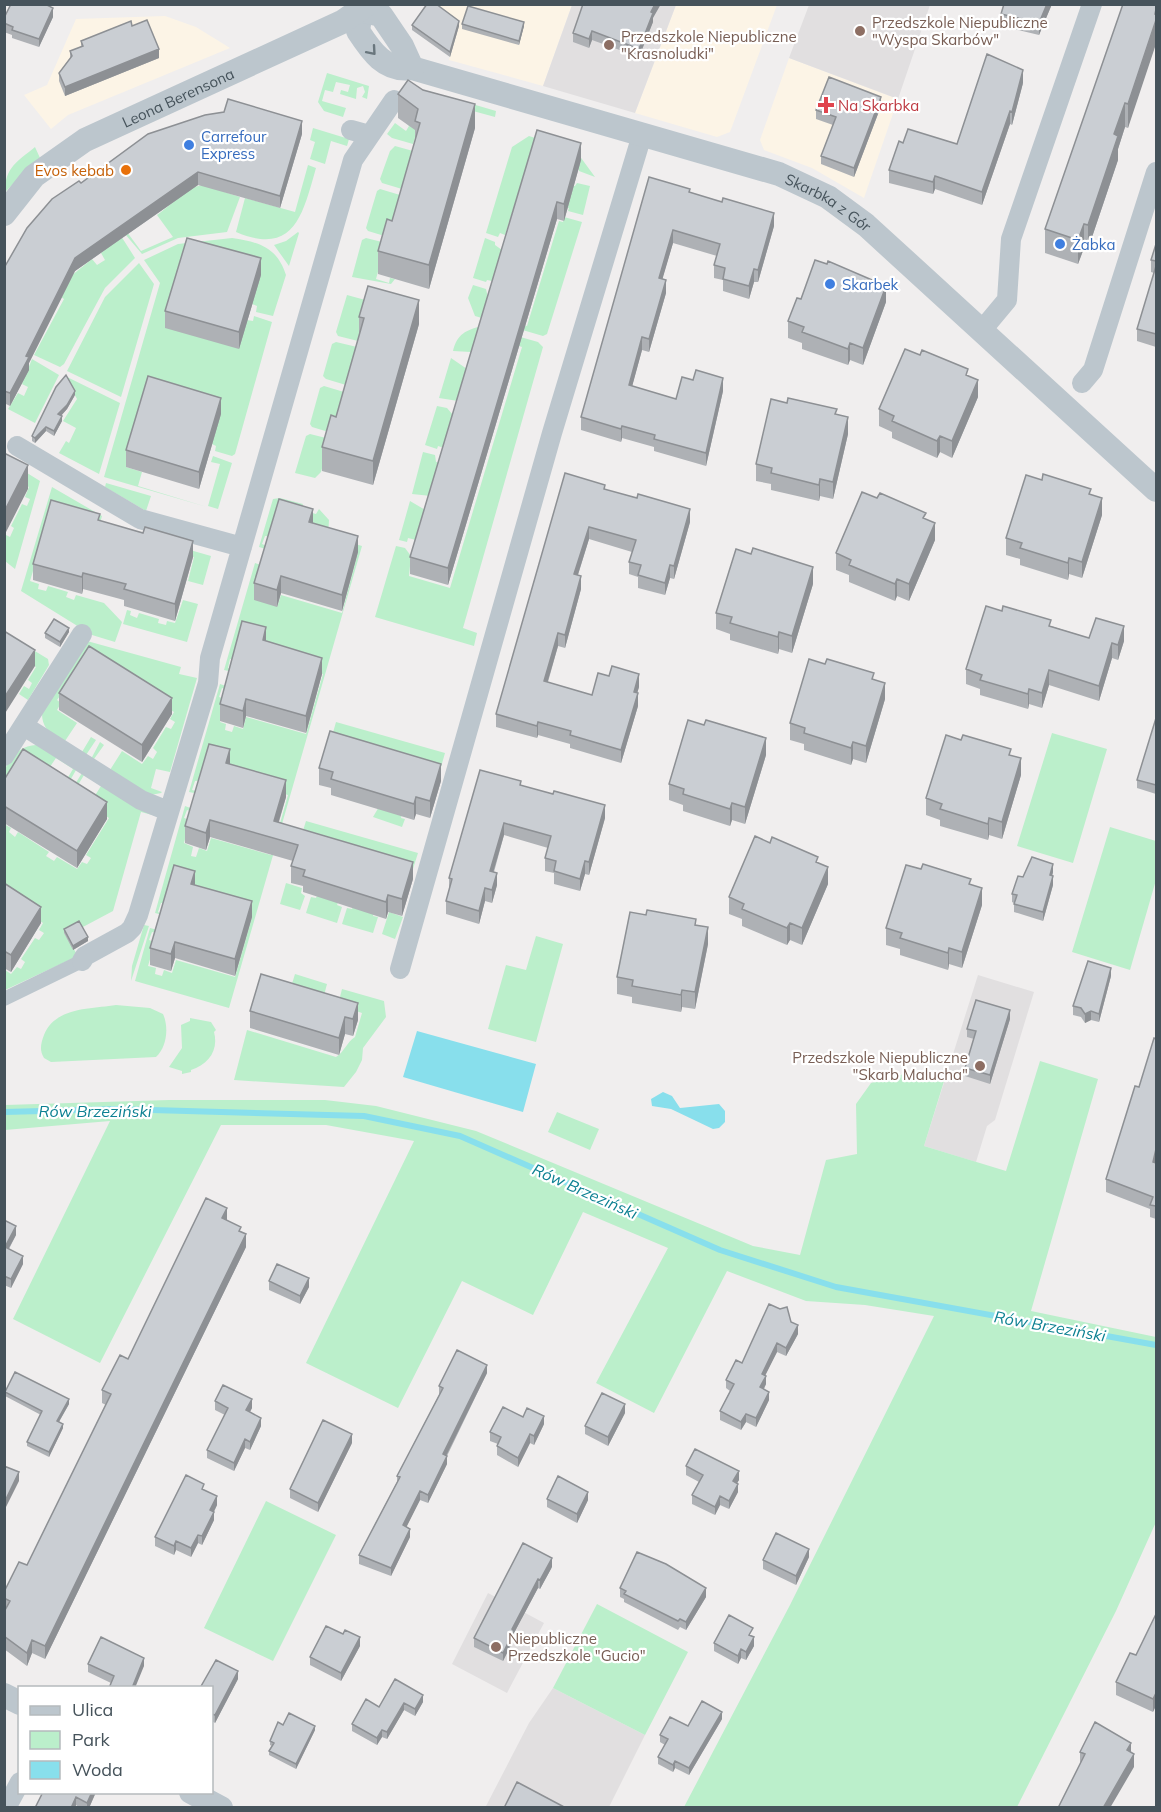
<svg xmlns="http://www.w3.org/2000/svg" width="1161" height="1812" font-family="Mulish,sans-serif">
	<rect width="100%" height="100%" fill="#f0eeee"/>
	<path fill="#fcf4e6" d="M432 5H572L543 86 449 60 460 21Z
		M676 5H777L730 132 717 137 635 113Z
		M165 16 196 27 230 48 68 115 51 129 24 95 47 85 76 19Z
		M789 58 898 99 864 198 812 168 764 150 760 140Z"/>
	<path fill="#e1dfe0" d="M572 5H676L635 113 543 86Z
		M809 5H930L898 99 789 58Z
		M978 975 1034 992 995 1120 987 1126 976 1162 924 1146Z
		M488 1593 544 1623 507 1693 452 1664Z
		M553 1688 645 1735 609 1807 485 1808 529 1723Z"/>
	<path fill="#bbefcb" d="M327 73 369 86 367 99 362 97 365 92 363 86 357 88 356 99 340 94 341 90 348 92 350 85 336 82 333 92 325 90 322 101 346 108 343 117 324 111 318 102Z
		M428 91 496 111 495 117 473 111 424 108 413 144 392 138 387 134 395 123 406 131 409 126 407 124Z
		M313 128 349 139 347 146 331 141 325 164 310 159 315 142 310 140Z
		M529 136 576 151 595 177 579 171 575 154 534 142 505 235 500 233 498 237 486 233 512 147Z
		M395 146 413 151 402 189 382 183 380 179 390 151Z
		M35 147 40 158 5 192C5 167 17 162 35 147Z
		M308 165 316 168C303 213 295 257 236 232L245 198 295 212Z
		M577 183 590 186 583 215 568 211 569 208 565 207 570 185 575 186Z
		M203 185 240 197 227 232 178 238 142 254 125 234 127 232 141 251 173 237 157 215C170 206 188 186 203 185Z
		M380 189 400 195 388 237 368 231 366 228 377 191Z
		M564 217 582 222 547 334 543 336 475 316 468 298 473 285 486 289 488 298 483 313 527 326 559 221 563 222Z
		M298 232 299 233 289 266 274 245 286 241Z
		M121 236 135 258 105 288 64 364 60 367 34 355 64 299 61 297 71 276 92 259 97 265 105 260 101 253Z
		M232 238C259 242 277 247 286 275L273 316 256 312 257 306 252 304 260 275 239 348 247 320 253 321 254 316 272 322 235 454 232 456 215 451 216 446 212 444 220 414 126 467 142 472 138 486 207 507 104 477 160 283 144 260 178 244Z
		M366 238 386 243 376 279 389 283 390 278 395 279 391 284 352 277 362 240Z
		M485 238 495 242V245L502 250 492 281 487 280 486 282 473 278Z
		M139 263 154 284 121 397 67 371 105 297Z
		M347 295 369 301 358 341 338 336 336 332Z
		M482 326 538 342 543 347 463 628 477 633 474 646 375 617 396 546 405 548 411 556 409 576 450 588 522 347 480 334 476 335 471 352 453 351C457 334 466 330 482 326Z
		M336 342 357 347 346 385 326 379 323 376 332 344Z
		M451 358 467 369 458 401 439 398Z
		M32 359 59 375 35 423 8 409 18 393 24 396 28 387 22 384Z
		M65 376 120 403 99 474 59 453 66 441 69 443 76 428 63 421 77 399 67 381 56 392Z
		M324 386 344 392 332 433 312 427 310 424 320 388Z
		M437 406 447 408 453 415 444 448 438 446 437 449 425 445Z
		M310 434 330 439 321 472 315 478 295 473 306 436Z
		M423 452 435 455 436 462 440 463 431 496 412 494Z
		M213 456 232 463 218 509 208 506 220 464 211 462Z
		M19 468 40 481 15 569 5 561 6 535 10 537 14 528 11 526 22 504 27 506 30 499 25 497 29 487 14 479Z
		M106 483 151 496 146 511 105 487Z
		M52 487 102 516 99 527 50 514 30 581 39 584 38 589 46 591 48 586 68 592 66 597 74 600 76 595 104 603 122 622 115 642 92 635 21 591Z
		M280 498 303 504 301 510 316 514 319 509 329 520 328 536 362 546 229 1008 135 981 150 928 158 930 157 933 152 932 149 940 155 942 148 966 156 968 155 974 162 976 164 970 172 973 176 960 235 977 252 917 193 900 161 903 158 912 163 915 155 913 185 806 193 809V812L187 810 184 818 190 820 184 843 193 847 191 856 196 857 199 848 207 851 211 838 271 855 288 795 229 778 195 781 192 790 200 792 199 794 189 792 220 684 229 687 228 690 222 688 219 697 226 699 220 722 226 724 225 730 232 732 234 726 243 729 246 717 306 734 323 674 306 669 230 659 228 668 233 670V672L224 670 255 563 264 566 277 607 281 595 342 613 358 552 265 536 262 544 267 546 266 549 259 547 273 499Z
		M410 501 427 511 416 540 408 538 407 542 399 540Z
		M169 544 211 556 203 585 188 581 194 557 168 549Z
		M183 600 198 604 187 642 123 624 127 610 131 611 130 615 137 618 139 613 159 619 158 623 166 625 167 621 175 623Z
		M87 641 181 667 179 674 197 678 170 772 156 769 151 788 162 792 161 793 151 795 91 759 100 742 104 745 94 759 110 770 122 751 142 764 148 756 153 759 157 752 153 748 166 727 171 729 175 722 170 719 174 712 155 700 62 693 57 700 61 703 57 710 77 723 65 741 82 752 91 737 96 740 86 755C69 745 42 737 42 714Z
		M25 645 48 659 49 665 28 700 19 694 24 686 29 689 32 683 28 680 36 667 19 656Z
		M336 722 445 753 439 774 330 743Z
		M1052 733 1107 749 1073 863 1017 846Z
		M38 745 76 770 67 786 64 784 73 769 56 758 43 777 5 795C5 787 3 777 5 770 9 756 23 744 38 745Z
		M82 773 156 816 141 812 113 911 81 928 79 924 64 933 78 956 5 990V970L11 974 17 967 21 969 25 962 21 959 35 938 39 940 44 933 39 930 43 923 5 898 4 824 11 828 9 832 15 837 18 832 49 852 46 856 54 861 57 857 77 869 82 862 87 864 91 858 86 855 109 818 89 805 101 786 84 775 75 790 72 789Z
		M380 805 402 813 401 818 405 819 402 827 373 817Z
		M306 821 418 853 412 872 300 840Z
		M1110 827 1156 841V880L1130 970 1072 952Z
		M286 883 302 888 301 893 305 896 300 910 280 904Z
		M318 893 339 900 337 905 342 907 337 923 306 913 311 897 316 898Z
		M354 904 375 910 373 916 378 917 373 933 342 924 347 908 352 909Z
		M389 912 403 917 395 939 382 934Z
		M144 925 149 926 131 981 132 966Z
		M536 936 563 944 536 1042 488 1029 506 965 526 970Z
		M295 974 327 984 322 1003 291 987Z
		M342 989 384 1001 386 1017 363 1048 362 1060 356 1072 344 1087 234 1080 247 1030 336 1057C345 1051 346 1043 355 1037L362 1013 338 1005Z
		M116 1005 150 1008 163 1014C169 1027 167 1047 156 1057L51 1062 44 1058C39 1050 41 1043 44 1035 55 1007 91 1009 116 1005Z
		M190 1018 211 1022 216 1030 214 1032C219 1051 208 1064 191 1070V1072L182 1074V1071L169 1067 182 1048 181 1025 190 1021Z
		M1040 1061 1098 1079 1031 1311 1156 1337V1522L1116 1611 1017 1807H684L790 1605 934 1316 865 1305 806 1301 727 1271 654 1413 596 1383 668 1248 583 1212 533 1315 462 1281 398 1408 306 1363 414 1141 326 1125H221L100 1363 13 1319 110 1121 5 1130V1105L169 1100H325L376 1106 476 1131 753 1246 800 1255 826 1160 857 1154 856 1104 871 1083 911 1072 945 1078 924 1146 1006 1171Z
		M557 1112 599 1129 590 1150 548 1132Z
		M266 1501 336 1535 273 1661 204 1628Z
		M597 1604 688 1652 645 1735 553 1688Z"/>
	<path fill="#88dfec" d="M417 1031 536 1064 523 1112 403 1077Z
		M663 1092 672 1096 680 1108 719 1104 725 1111V1122L719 1128 713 1129 671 1109 652 1106 651 1099Z"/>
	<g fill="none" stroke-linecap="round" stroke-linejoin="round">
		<path stroke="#88dfec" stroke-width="6" d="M4 1112 117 1109 364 1116 460 1136 720 1250 836 1287 1156 1345"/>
		<path stroke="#bcc6cd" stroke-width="14" d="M4 999 82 961"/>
		<path stroke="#bcc6cd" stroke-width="20" d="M351 130 369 135
			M982 330 1007 300 1011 239 1092 4
			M1082 383 1093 370 1156 172
			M17 446 140 519 242 547
			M24 726 141 800 168 811
			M4 756 82 634
			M82 961 85 956 127 933 132 928 138 915 208 683 210 658 353 160 394 100
			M400 969 552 433 642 135
			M6 1808 20 1782"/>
		<g stroke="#bcc6cd" stroke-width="24">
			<path id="s1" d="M361 10 358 31C371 51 385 72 412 68L779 174 828 197 866 225 1156 490"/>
			<path d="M361 10 381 15 402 46 412 68"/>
			<path id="s2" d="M4 214 34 176 85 140 342 22 368 4"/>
			<path d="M4 1695 20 1703"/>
			<path d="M191 1792 221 1808"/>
		</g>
	</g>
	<path fill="#aeb1b5" d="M1052 4 1039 35 1001 26V14Z
		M1156 4 1128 128 1125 127 1118 149V160L1088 249 1084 248 1078 264 1045 253V229Z
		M48 6 53 17 39 47 12 38V35L4 32V18Z
		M653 18V22L639 57 592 40 589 48 573 42V33Z
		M462 24 524 26 519 45 462 29Z
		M412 25 459 26 450 57 412 30Z
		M132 26 159 58 65 96 59 81V73L70 58V51L81 47V41Z
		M1023 83 1012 125 1010 124 982 205 935 189 933 194 889 183V170L903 143 957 144Z
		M423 90 475 128 429 289 378 274V251L392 221 415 141V130L398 118V94Z
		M881 106 854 177 821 164V156L833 125 816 119V110Z
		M537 130 581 160 564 221 557 219 448 585 410 574V557Z
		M302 134 280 208 198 185 75 271 29 363V370L10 406 4 403V268L81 183Z
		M690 193 774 226 758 282H754L749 299 723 291V280L714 278V265L717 256 673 243 662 279 666 293 649 352 642 350 632 386 676 399 723 391 706 466 654 451V447L622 438 621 442 581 430V417Z
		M1156 244V352V347L1137 341V329L1154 273 1151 272V260Z
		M261 275 239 349 165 328V311Z
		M801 299 886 302 863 365 850 360 848 365 802 349V343L788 338V321Z
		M359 317 419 324 373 485 322 471V447L336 417 359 337Z
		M968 376 978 397 952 458 940 452 937 458 892 438V432L879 426V409Z
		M75 395 67 409 61 416 62 421 54 436 46 431 35 443 32 441V436Z
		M221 414 199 489 126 467V450Z
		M837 415 848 434 833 499 820 496 819 501 771 490V484L756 481V464Z
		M605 489 690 522 674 579 670 578 665 595 638 588V577L629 574V562L632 552 589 539 578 575 581 589 565 648 558 646 548 682 592 695 639 687 637 693 638 706 621 763 570 748V744L538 735 537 738 496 727V714Z
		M1091 495 1102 515 1082 578 1069 574 1068 580 1020 565V559L1006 555V538Z
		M926 519 935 540 909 601 897 596 895 601 849 582V575L836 570V553Z
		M100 521 193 557 175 621 124 606V600L83 589 82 594 33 580V564Z
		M313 523 358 552 342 611 281 593 277 607 254 600V583Z
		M813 584 792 653 779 649 778 654 730 640V634L716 629V613Z
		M1051 626 1089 638 1124 641 1118 660 1112 658 1099 701 1049 685 1042 708 1029 704 1028 709 980 695V689L966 684V669Z
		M69 632 60 647 45 638V633Z
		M266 641 322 674 306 733 246 716 243 728 220 721V704Z
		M874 679 885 699 866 763 853 759 851 765 804 750V744L790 740V723Z
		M59 693 172 714 142 762 59 710Z
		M1156 718V794L1137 788V780Z
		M766 755 745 824 732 820 730 826 683 811V805L669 800V784Z
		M1011 755 1021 775 1002 839 989 835 988 840 940 826V820L926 815V798Z
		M230 764 286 797 279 822 413 879 402 916 388 912 386 919 303 892V886L291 883V866L293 861 210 837 206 850 185 843V826Z
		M319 768 441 781 430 818 416 814 414 820 331 795V788L319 785Z
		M4 780 107 819 77 868 4 823Z
		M521 785 605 818 589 875 585 874 580 891 554 884V873L545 871V858L548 848 504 835 494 872 497 885 492 903 485 901 479 924 446 914V901L449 890V878Z
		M818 863 828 884 802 945 790 940 787 945 742 926V919L729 914V897Z
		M1053 872 1052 876 1053 885 1043 921 1014 912V903L1012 902V894L1023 877Z
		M4 883 41 923 11 972 4 968Z
		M195 885 252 917 235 976 175 958 171 971 150 965V948Z
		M971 885 982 905 962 968 949 964 948 970 900 955V949L886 945V928Z
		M696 925 708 944 695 1009 682 1007 681 1012 632 1003V997L617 994V977Z
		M64 929 88 941 73 950 64 933Z
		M261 974 358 1020 353 1036 345 1034 339 1055 250 1028V1011Z
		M1111 976 1099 1022 1091 1020 1085 1023 1081 1017 1073 1015V1006Z
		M1010 1019 990 1084 965 1076V1068L974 1039 967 1037V1029Z
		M1156 1039V1219L1150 1217V1209L1106 1192V1179Z
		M4 1220 16 1235 9 1249 23 1264 11 1288 4 1285Z
		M227 1220 241 1231 246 1247 45 1659 32 1653 27 1666 4 1649V1592L27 1565 106 1405 102 1403V1390L128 1359Z
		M269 1281 309 1287 300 1304 269 1290Z
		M791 1322 798 1334 786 1356 777 1352 765 1375 766 1384 764 1389 769 1400 756 1427 746 1422 741 1430 720 1420V1411L730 1391 726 1388V1380L742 1363Z
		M487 1373 447 1456V1464L428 1503 420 1500 406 1527 410 1537 391 1576 359 1564V1555L397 1482V1476L439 1395V1386Z
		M5 1392 69 1404 59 1422 63 1428 49 1457 27 1446V1442L41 1415 5 1396Z
		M215 1401 252 1408 250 1412 261 1426 250 1450 245 1448 234 1471 207 1458V1450L225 1415 215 1410Z
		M625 1413 608 1446 585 1434V1426Z
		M523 1417 544 1424 534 1445 530 1443 518 1467 497 1455V1446L498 1444 490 1441V1432Z
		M352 1443 318 1512 290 1498V1489Z
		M686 1466 739 1480 737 1483 738 1492 729 1509 720 1505 715 1515 692 1504V1495L699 1482 686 1475Z
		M204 1490 217 1505 214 1512V1520L202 1545 198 1543 191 1557 176 1550 174 1555 155 1546V1537Z
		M547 1499 588 1500 577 1523 547 1507Z
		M809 1557 796 1585 763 1569V1560Z
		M552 1567 540 1589 538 1588 514 1633V1639L503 1661 474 1647V1638Z
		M620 1588 706 1597 686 1630 680 1627 678 1630 624 1602V1599L620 1597Z
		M1156 1614 1153 1712 1116 1695V1682L1136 1655Z
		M753 1637 754 1646 746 1660 741 1658 738 1664 714 1651V1643Z
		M360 1646 341 1681 310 1665V1657Z
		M88 1664 144 1666 111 1683 88 1672Z
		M238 1679 215 1723 212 1721V1688Z
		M395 1679 423 1702 415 1716 404 1710 387 1739 382 1737 377 1745 352 1731V1724L379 1707Z
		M722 1719 689 1775 675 1768 673 1772 658 1764V1757L665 1745 660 1742V1735L688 1726Z
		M283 1725 315 1730 296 1769 269 1755V1751L272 1746 270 1745V1741Z
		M1080 1752H1131L1134 1767 1080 1765Z
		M96 1792 89 1808H80L76 1805 75 1808H36V1806Z"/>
	<path fill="#8d9094" d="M655 4H661L653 18V22L639 57V49L651 12Z
		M1047 4H1052L1039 35V23Z
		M53 8V17L39 47V39Z
		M1156 9V44L1128 128V104Z
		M459 21V26L450 57V52Z
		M524 22V26L519 45V41Z
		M592 31V40L589 48V39Z
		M159 49V58L65 96V87Z
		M1023 70V83L1012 125V112Z
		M881 97V106L854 177V168Z
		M1125 103V127L1118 149V160L1088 249V225L1114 134Z
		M475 104V128L429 289V265Z
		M1010 111V124L982 205V192Z
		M6 120V128L4 132V124Z
		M302 121V134L280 208V196Z
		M581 143V160L564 221V204Z
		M198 172V185L75 271 29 363V370L10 406V393L26 356 75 258Z
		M935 176V189L933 194V182Z
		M557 202V219L448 585V568Z
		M774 213V226L758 282V270Z
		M1084 224V248L1078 264V240Z
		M673 230V243L659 291V278Z
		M261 258V275L239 349V332Z
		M754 269V282L749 299V286Z
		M666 280V293L649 352V339Z
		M886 286V302L863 365V348Z
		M419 300V324L373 485V461Z
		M642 337V350L629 398V385Z
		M850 343V360L848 365V349Z
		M723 378V391L706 466V453Z
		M978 380V397L952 458V441Z
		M75 391V395L67 409 58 419V414Z
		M221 398V414L199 489V472Z
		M62 416V421L54 436V431Z
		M848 417V434L833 499V482Z
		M622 426V438L621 442V429Z
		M46 427V431L35 443V438Z
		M940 436V452L937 458V441Z
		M28 465V489L4 536V512Z
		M820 479V496L819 501V485Z
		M1102 498V515L1082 578V562Z
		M313 509V526L309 522Z
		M690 509V522L674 579V566Z
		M935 523V540L909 601V584Z
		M589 527V539L574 587V574Z
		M358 536V552L342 611V595Z
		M193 541V557L175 621V604Z
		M1069 558V574L1068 580V563Z
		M670 565V578L665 595V583Z
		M813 567V584L792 653V636Z
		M83 573V589L82 594V577Z
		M281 576V593L277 607V590Z
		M581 576V589L565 648V635Z
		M897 579V596L895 601V584Z
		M1124 626V641L1118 660V645Z
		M266 627V644L263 640Z
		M69 628V632L60 647V642Z
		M779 632V649L778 654V637Z
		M558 633V646L544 694V681Z
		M1112 643V658L1099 701V686Z
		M35 650V666L4 715V698Z
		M322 658V674L306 733V716Z
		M1049 670V685L1042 708V693Z
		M639 674V687L634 704V692Z
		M885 683V699L866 763V746Z
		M1029 689V704L1028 709V694Z
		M638 693V706L621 763V750Z
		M172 698V714L142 762V745Z
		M246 699V716L243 728V711Z
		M538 722V735L537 738V726Z
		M766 738V755L745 824V807Z
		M853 742V759L851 765V748Z
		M230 749V766L226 763Z
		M1021 758V775L1002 839V822Z
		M441 764V781L430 818V801Z
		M286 780V797L274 837V821Z
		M416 797V814L414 820V804Z
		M107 802V819L77 868V851Z
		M732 803V820L730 826V809Z
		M605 805V818L589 875V862Z
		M989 818V835L988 840V824Z
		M210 820V837L206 850V833Z
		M504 823V835L490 883V871Z
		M585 861V874L580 891V879Z
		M413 862V879L402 916V899Z
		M1053 864V872L1050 884V875Z
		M828 867V884L802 945V928Z
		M195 871V888L191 884Z
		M497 873V885L492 903V890Z
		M1053 876V885L1043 921V912Z
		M485 888V901L479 924V911Z
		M982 888V905L962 968V952Z
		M388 895V912L386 919V902Z
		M252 901V917L235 976V959Z
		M41 907V923L11 972V955Z
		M790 923V940L787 945V928Z
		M708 927V944L695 1009V992Z
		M88 937V941L73 950V946Z
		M175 942V958L171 971V954Z
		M949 948V964L948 970V953Z
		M1111 968V976L1099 1022V1014Z
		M682 990V1007L681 1012V995Z
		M358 1003V1020L353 1036V1019Z
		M1010 1010V1019L990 1084V1075Z
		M1091 1011V1020L1085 1023V1014Z
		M345 1017V1034L339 1055V1038Z
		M1156 1149V1162L1153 1175V1162Z
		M227 1208V1221L222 1218Z
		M16 1226V1235L5 1255V1247Z
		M246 1234V1247L45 1659V1646Z
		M23 1256V1264L11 1288V1279Z
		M309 1278V1287L300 1304V1296Z
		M798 1325V1334L786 1356V1348Z
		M777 1343V1352L762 1382V1374Z
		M487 1365V1373L443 1462V1454Z
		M766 1376V1384L760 1396V1387Z
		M769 1392V1400L756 1427V1418Z
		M69 1399V1404L57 1425V1421Z
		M252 1399V1408L246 1419V1410Z
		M625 1404V1413L608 1446V1437Z
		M746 1414V1422L741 1430V1422Z
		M544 1416V1424L534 1445V1436Z
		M261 1418V1426L250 1450V1442Z
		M63 1424V1428L49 1457V1452Z
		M352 1434V1443L318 1512V1503Z
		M530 1434V1443L518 1467V1458Z
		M245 1439V1448L234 1471V1463Z
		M447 1456V1464L428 1503V1495Z
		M739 1471V1480L733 1490V1481Z
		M19 1472V1481L5 1509V1501Z
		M738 1484V1492L729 1509V1501Z
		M420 1491V1500L403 1534V1525Z
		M588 1492V1500L577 1523V1514Z
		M217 1496V1505L210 1519V1510Z
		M720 1496V1505L715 1515V1507Z
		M214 1512V1520L202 1545V1536Z
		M410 1529V1537L391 1576V1568Z
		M198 1535V1543L191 1557V1548Z
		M176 1541V1550L174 1555V1546Z
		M809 1549V1557L796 1585V1576Z
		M552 1558V1567L540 1589V1580Z
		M538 1579V1588L514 1633V1639L503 1661V1653L512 1629Z
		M706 1588V1597L686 1630V1622Z
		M360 1637V1646L341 1681V1673Z
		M754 1637V1646L746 1660V1652Z
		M32 1640V1653L27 1666V1653Z
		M741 1649V1658L738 1664V1656Z
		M144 1658V1666L135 1688H132Z
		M238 1671V1679L215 1723V1715Z
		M1156 1693V1706L1153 1712V1699Z
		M423 1695V1702L415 1716V1709Z
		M404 1703V1710L387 1739V1732Z
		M722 1712V1719L689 1775V1768Z
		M315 1726V1730L296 1769V1764Z
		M382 1730V1737L377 1745V1738Z
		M1131 1743V1756L1127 1750Z
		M1134 1754V1767L1110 1808H1103Z
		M675 1761V1768L673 1772V1765Z
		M92 1792H96L89 1808H87V1803Z
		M76 1797V1805L75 1808H71Z"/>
	<path fill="#caced3" stroke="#8d9094" stroke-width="1.5" d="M11 4H45L53 8 39 39 12 30 13 27 4 23V18Z
		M427 4H436L459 21 450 52 412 25Z
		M583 4H655L651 12 653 13 639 49 592 31 589 39 573 33Z
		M1004 4H1047L1039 23 1001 14Z
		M1123 4H1156V9L1155 14H1156V20L1128 104 1125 103 1114 134 1118 136 1088 225 1084 224 1078 240 1045 229Z
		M468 6 524 22 519 41 462 24Z
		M147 20 159 49 65 87 59 73 72 56 70 51 83 46 81 41 131 21 132 26Z
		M987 54 1023 70 1012 112 1010 111 982 192 935 176 933 182 889 170 899 141 903 143 908 129 957 144Z
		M829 77 881 97 854 168 821 156 836 117 816 110Z
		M408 80 423 90 475 104 429 265 378 251 387 219 392 221 420 123 415 121 418 109 398 94Z
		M228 99 302 121 280 196 198 172 75 258 26 356 29 357 10 393 4 391V268L27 228 52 199 79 181 81 183 148 134 205 115 224 112Z
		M537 130 581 143 564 204 557 202 448 568 410 557Z
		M649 177 690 189 689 192 722 202 723 198 774 213 758 270 754 269 749 286 723 279 725 268 714 265 720 244 673 230 659 278 666 280 649 339 642 337 629 385 676 399 682 377 693 380 696 370 723 378 706 453 654 439 655 435 622 426 621 429 581 417Z
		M187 238 261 258 239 332 165 311Z
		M1156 244V261L1151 260Z
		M815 260 827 264 828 261 886 286 863 348 850 343 848 349 802 332 804 327 788 321 797 298 801 299Z
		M1156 266V334L1137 329Z
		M368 286 419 300 373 461 322 447 331 415 336 417 364 318 359 317Z
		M905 349 920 355 922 350 968 369 966 375 978 380 952 441 940 436 937 441 892 421 894 416 879 409Z
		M66 375 75 391 67 405 58 414 62 416 54 431 46 427 35 438 32 436 56 387Z
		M148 376 221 398 199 472 126 450Z
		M788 398 837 409 835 414 848 417 833 482 820 479 819 485 771 473 772 468 756 464 771 399 787 403Z
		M4 453 28 465 4 512Z
		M565 473 605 485 604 489 637 498 638 494 690 509 674 566 670 565 665 583 638 575 641 565 629 562 636 540 589 527 574 574 581 576 565 635 558 633 544 681 592 695 598 673 609 676 612 666 639 674 634 692 638 693 621 750 570 735 571 731 538 722 537 726 496 714Z
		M1043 474 1091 489 1089 494 1102 498 1082 562 1069 558 1068 563 1020 548 1022 543 1006 538 1026 475 1042 480Z
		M862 492 877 498 880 493 926 513 923 518 935 523 909 584 897 579 895 584 849 565 851 560 836 553Z
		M279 499 313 509 309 522 358 536 342 595 281 576 277 590 254 583Z
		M51 500 100 514 98 520 143 533 145 527 193 541 175 604 124 589 126 584 83 573 82 577 33 564Z
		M753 548 813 567 792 636 779 632 778 637 730 623 732 617 716 613 736 549 751 554Z
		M986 606 1002 611 1003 606 1051 620 1049 626 1089 638 1096 618 1124 626 1118 645 1112 643 1099 686 1049 670 1042 693 1029 689 1028 694 980 680 982 675 966 669Z
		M54 619 69 628 60 642 45 633Z
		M242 621 266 627 263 640 322 658 306 716 246 699 243 711 220 704Z
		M4 631 35 650 4 698Z
		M89 646 172 698 142 745 59 693Z
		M809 659 825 664 827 659 874 673 872 679 885 683 866 746 853 742 851 748 804 733 805 728 790 723Z
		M1156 718V785L1137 780Z
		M688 720 704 725 706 720 766 738 745 807 732 803 730 809 683 794 684 789 669 784Z
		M330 731 441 764 430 801 416 797 414 804 331 779 333 772 319 768Z
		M946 735 961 740 963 735 1011 749 1009 755 1021 758 1002 822 989 818 988 824 940 809 942 804 926 798Z
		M209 744 230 749 226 763 286 780 274 821 413 862 402 899 388 895 386 902 303 876 305 870 291 866 298 845 210 820 206 833 185 826Z
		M23 749 107 802 77 851 4 806V780Z
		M480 770 521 781 520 785 553 794 554 791 605 805 589 862 585 861 580 879 554 871 556 861 545 858 551 836 504 823 490 871 497 873 492 890 485 888 479 911 446 901 452 879 449 878Z
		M755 836 770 843 772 837 818 857 816 862 828 867 802 928 790 923 787 928 742 909 744 904 729 897Z
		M1032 857 1053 864 1050 875 1053 876 1043 912 1014 904 1017 895 1012 894 1018 876 1023 877Z
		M923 864 971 879 969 884 982 888 962 952 949 948 948 953 900 938 902 933 886 928 906 865 921 869Z
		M174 865 195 871 191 884 252 901 235 959 175 942 171 954 150 948Z
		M4 883 41 907 11 955 4 951Z
		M647 910 696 919 695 925 708 927 695 992 682 990 681 995 632 986 633 980 617 977 630 912 646 915Z
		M79 921 88 937 73 946 64 929Z
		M1088 961 1111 968 1099 1014 1091 1011 1085 1014 1081 1008 1073 1006Z
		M261 974 358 1003 353 1019 345 1017 339 1038 250 1011Z
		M976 1000 1010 1010 990 1075 965 1068 976 1031 967 1029Z
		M1154 1038 1156 1039V1149L1153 1162 1156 1163V1206L1150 1205 1153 1197 1106 1179 1135 1086 1139 1087Z
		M206 1198 227 1208 222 1218 241 1227 239 1231 246 1234 45 1646 32 1640 27 1653 4 1636V1612L10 1601 4 1598V1592L19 1562 27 1565 111 1394 102 1390 120 1355 128 1359Z
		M4 1220 16 1226 5 1247 23 1256 11 1279 4 1276Z
		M277 1264 309 1278 300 1296 269 1281Z
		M769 1304 780 1309 787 1307 791 1322 798 1325 786 1348 777 1343 762 1374 766 1376 760 1387 769 1392 756 1418 746 1414 741 1422 720 1411 734 1384 726 1380 736 1360 742 1363Z
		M457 1350 487 1365 443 1454 447 1456 428 1495 420 1491 403 1525 410 1529 391 1568 359 1555 400 1477 397 1476 443 1388 439 1386Z
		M15 1372 69 1399 57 1421 63 1424 49 1452 27 1442 42 1411 5 1392Z
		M223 1385 252 1399 246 1410 261 1418 250 1442 245 1439 234 1463 207 1450 228 1408 215 1401Z
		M602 1393 625 1404 608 1437 585 1426Z
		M503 1407 523 1417 527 1408 544 1416 534 1436 530 1434 518 1458 497 1446 501 1437 490 1432Z
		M323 1420 352 1434 318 1503 290 1489Z
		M695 1449 739 1471 733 1481 738 1484 729 1501 720 1496 715 1507 692 1495 703 1475 686 1466Z
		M4 1466 19 1472 5 1501 4 1500Z
		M186 1475 204 1484 202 1489 217 1496 210 1510 214 1512 202 1536 198 1535 191 1548 176 1541 174 1546 155 1537Z
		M558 1476 588 1492 577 1514 547 1499Z
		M776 1533 809 1549 796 1576 763 1560Z
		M523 1543 552 1558 540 1580 538 1579 512 1629 514 1631 503 1653 474 1638Z
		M637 1552 666 1564 706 1588 686 1622 680 1619 678 1621 624 1594 626 1591 620 1588Z
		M1156 1614V1693L1153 1699 1116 1682 1130 1653 1136 1655Z
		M729 1615 753 1628 749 1635 754 1637 746 1652 741 1649 738 1656 714 1643Z
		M326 1626 343 1634 345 1630 360 1637 341 1673 310 1657Z
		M101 1637 144 1658 132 1688H109L114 1676 88 1664Z
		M216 1660 238 1671 215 1715 212 1714V1688H200Z
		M395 1679 423 1695 415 1709 404 1703 387 1732 382 1730 377 1738 352 1724 366 1699 379 1707Z
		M702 1701 722 1712 689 1768 675 1761 673 1765 658 1757 668 1739 660 1735 670 1717 688 1726Z
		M289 1713 315 1726 296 1764 269 1751 274 1743 270 1741 278 1722 283 1725Z
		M1095 1722 1131 1743 1127 1750 1134 1754 1103 1808H1058L1085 1754 1080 1752Z
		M517 1782 566 1808H504Z
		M43 1792H92L87 1803 76 1797 71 1808H39L36 1806Z"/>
	<defs><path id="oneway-chevron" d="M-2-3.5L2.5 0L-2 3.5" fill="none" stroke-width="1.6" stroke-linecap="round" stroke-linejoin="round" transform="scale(1.5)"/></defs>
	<use stroke="#69767d" href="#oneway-chevron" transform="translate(372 51) rotate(49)"/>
	<g fill="#8d6e63" stroke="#fff" stroke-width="2">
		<circle cx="860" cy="31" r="6"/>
		<circle cx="609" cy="45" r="6"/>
		<circle cx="980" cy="1066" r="6"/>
		<circle cx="496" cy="1647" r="6"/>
	</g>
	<path fill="#e0444e" stroke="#fff" stroke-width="2" d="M823 96h6v6h6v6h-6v6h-6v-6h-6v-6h6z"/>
	<g fill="#3f7fe0" stroke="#fff" stroke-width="2">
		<circle cx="189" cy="145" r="6"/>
		<circle cx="1060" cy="244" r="6"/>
		<circle cx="830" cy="284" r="6"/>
	</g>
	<circle fill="#e8710a" stroke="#fff" stroke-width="2" cx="126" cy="170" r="6"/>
	<g text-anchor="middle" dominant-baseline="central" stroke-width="4.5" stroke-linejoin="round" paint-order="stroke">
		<g font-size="15" fill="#785e54" stroke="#fff" text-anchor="start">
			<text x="872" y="22">Przedszkole Niepubliczne<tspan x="872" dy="17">"Wyspa Skarbów"</tspan></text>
			<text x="621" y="36">Przedszkole Niepubliczne<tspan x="621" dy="17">"Krasnoludki"</tspan></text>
			<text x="968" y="1057" text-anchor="end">Przedszkole Niepubliczne<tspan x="968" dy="17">"Skarb Malucha"</tspan></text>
			<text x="508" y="1638">Niepubliczne<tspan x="508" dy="17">Przedszkole "Gucio"</tspan></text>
		</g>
		<g font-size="15" fill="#46535b" stroke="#fff">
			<text stroke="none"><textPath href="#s2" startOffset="213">Leona Berensona</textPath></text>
			<text stroke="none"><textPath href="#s1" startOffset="530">Skarbka z Gór</textPath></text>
		</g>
		<g font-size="15" fill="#be3a42" stroke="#fff" text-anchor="start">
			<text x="838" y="105">Na Skarbka</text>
		</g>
		<g font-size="15" fill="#366cbe" stroke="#fff" text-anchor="start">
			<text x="201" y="136">Carrefour<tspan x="201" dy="17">Express</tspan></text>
			<text x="1072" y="244">Żabka</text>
			<text x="842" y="284">Skarbek</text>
		</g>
		<g font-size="15" fill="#c56008" stroke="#fff" text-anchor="end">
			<text x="114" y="170">Evos kebab</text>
		</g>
		<g font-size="16" font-style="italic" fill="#0c8092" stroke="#fff">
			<text x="95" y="1111">Rów Brzeziński</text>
			<text transform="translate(585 1191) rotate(24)">Rów Brzeziński</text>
			<text transform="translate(1050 1326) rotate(10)">Rów Brzeziński</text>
		</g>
	</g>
	<rect width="1161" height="1812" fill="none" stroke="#46535b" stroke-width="12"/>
	<rect x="18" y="1686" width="195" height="108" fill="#ffffff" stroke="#b5babd" stroke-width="1.5"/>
	<rect x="30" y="1706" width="30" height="9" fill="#bcc6cd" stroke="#b5babd" stroke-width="1.5"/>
	<text x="72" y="1716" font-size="18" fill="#46535b">Ulica</text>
	<rect x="30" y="1731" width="30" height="18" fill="#bbefcb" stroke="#b5babd" stroke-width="1.5"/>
	<text x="72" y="1746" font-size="18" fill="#46535b">Park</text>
	<rect x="30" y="1761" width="30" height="18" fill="#88dfec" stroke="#b5babd" stroke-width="1.5"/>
	<text x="72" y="1776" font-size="18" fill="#46535b">Woda</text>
</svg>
